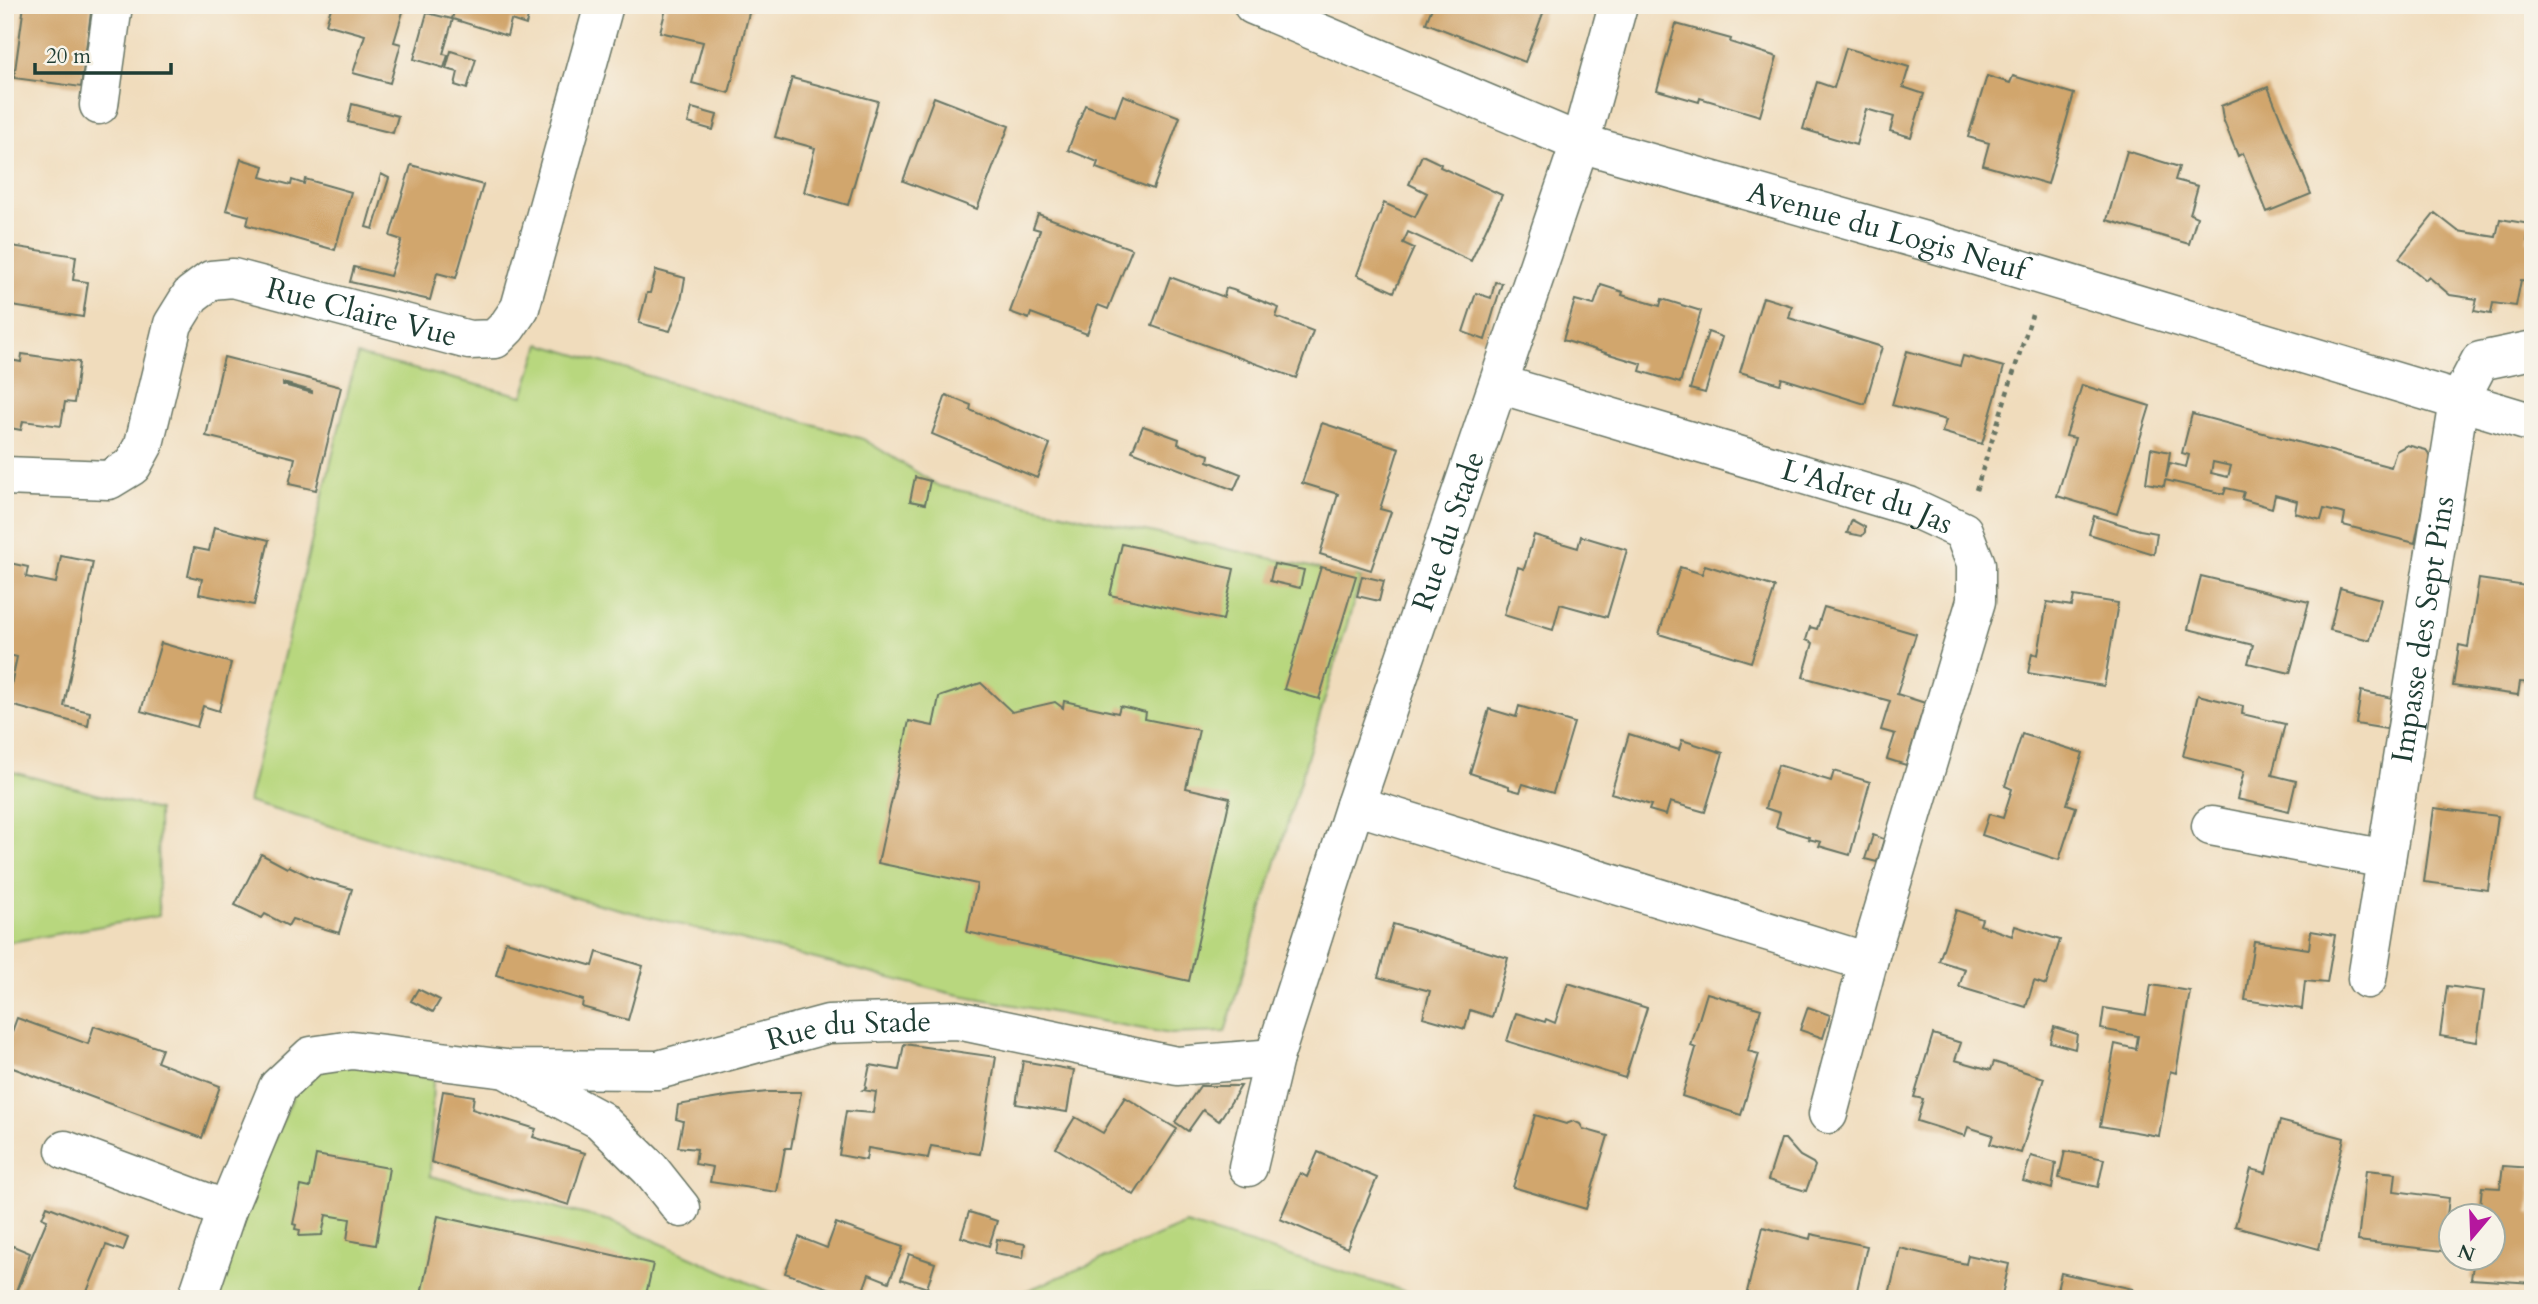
<svg xmlns="http://www.w3.org/2000/svg" width="2538" height="1304" font-family="Cardo,serif">
	<rect width="100%" height="100%" fill="#f7f3e8"/>
	<filter id="ink" filterUnits="userSpaceOnUse"><feTurbulence type="fractalNoise" baseFrequency=".0143" numOctaves="2"/><feDisplacementMap in="SourceGraphic" scale="14" xChannelSelector="R" yChannelSelector="G"/><feConvolveMatrix kernelMatrix="1 2 1 2 8 2 1 2 1" color-interpolation-filters="sRGB"/></filter>
	<filter id="wash" filterUnits="userSpaceOnUse"><feTurbulence type="fractalNoise" baseFrequency=".00686" numOctaves="4" result="noise"/><feDisplacementMap in="SourceGraphic" scale="28" xChannelSelector="R" yChannelSelector="G"/><feGaussianBlur stdDeviation="1.57" result="paint"/><feColorMatrix in="noise" values="0 0 0 0 0 0 0 0 0 0 0 0 0 0 0 0 0 1.4 0 .05"/><feComposite in="paint" operator="in"/></filter>
	<g filter="url(#wash)">
		<rect width="100%" height="100%" fill="#f0dcbc"/>
		<path fill="#b8d77e" stroke="#6c8a59" stroke-width="2" d="M540 344 863 439 939 486 1361 578 1225 1032 1170 1034 949 993 583 900 248 802 357 355 523 396Z
			M5 770 158 810 159 916 5 943Z
			M311 1056 433 1079 430 1176 611 1221 785 1299H203Z
			M1186 1224 1430 1299H1007Z"/>
		<g id="blocks">
			<path fill="#d1a66d" fill-rule="evenodd" d="M24 5H92L81 87 14 78Z
				M332 5H405L394 42 401 44 390 83 353 73 365 35 326 24Z
				M456 5H531L526 25 511 20 507 36 453 19 443 54 448 55 444 68 414 59 427 13 452 19Z
				M667 5H751L729 93 692 83 703 42 660 32Z
				M1433 5H1546L1525 62 1426 23Z
				M1676 24 1731 39 1730 42 1777 57 1760 116 1700 98 1699 102 1657 90Z
				M1846 48 1909 67 1903 87 1924 94 1911 137 1890 131 1894 117 1866 109 1856 145 1803 129 1817 82 1834 88Z
				M451 51 476 59 467 89 455 85 458 72 446 69Z
				M5 64 10 65 7 88H5Z
				M1987 76 2010 83 2013 76 2074 94 2048 184 1983 165 1989 143 1968 137Z
				M792 78 878 101 848 205 804 192 815 148 775 137Z
				M2268 87 2311 194 2267 212 2243 153 2238 156 2223 119 2221 106Z
				M1123 95 1180 117 1153 189 1096 168 1098 162 1068 150 1085 105 1115 116Z
				M934 97 1009 126 977 209 903 181Z
				M352 104 398 116 393 133 348 122Z
				M692 108 717 115 713 130 688 123Z
				M2127 151 2179 167 2175 180 2198 186 2190 214 2197 217 2189 244 2107 220Z
				M1422 155 1441 164 1440 167 1502 195 1471 261 1408 232 1403 243 1414 248 1394 292 1357 275 1384 203 1415 217 1427 193 1409 184Z
				M241 159 264 166 261 177 291 185 292 180 304 184 305 179 351 192 335 250 247 225 249 216 226 210Z
				M411 165 483 185 456 278 437 273 430 300 350 282 354 267 390 276 402 240 390 236Z
				M381 174 389 178 373 229 366 227Z
				M2435 213 2458 231 2496 237 2500 219 2530 224 2527 241 2533 242V281L2521 280 2516 306 2493 303 2491 314 2474 311 2477 299 2450 295 2429 277 2426 280 2399 258Z
				M1038 214 1132 249 1108 309 1098 305 1087 334 1031 313 1029 319 1010 312 1040 230 1033 228Z
				M5 245 76 256 73 280 88 282 83 317 5 305Z
				M656 270 685 278 681 301 670 331 639 323 647 293H650Z
				M1170 277 1224 297 1226 288 1233 290 1279 308 1276 317 1313 331 1296 378 1152 326Z
				M1495 282 1502 283 1485 340 1463 332 1476 293 1491 298Z
				M1601 285 1623 292 1622 295 1660 306 1662 299 1701 311 1680 383 1640 371 1642 364 1563 340 1575 300 1594 305Z
				M1763 297 1792 306 1789 318 1882 347 1865 404 1782 378 1780 384 1740 372Z
				M1708 332 1722 337 1705 393 1690 389Z
				M1907 351 1960 366 1963 356 2004 367 1982 444 1942 432 1946 420 1892 405Z
				M22 354 79 362 74 403 65 402 61 426 23 421 21 430 5 427V359L21 362Z
				M224 357 341 387 316 490 289 484 295 458 206 436ZM283 383 312 391V393L283 385Z
				M2082 385 2150 406 2117 514 2057 496 2075 438 2066 436Z
				M946 395 971 405 970 410 1050 444 1037 478 932 434Z
				M2192 414 2391 467 2396 451 2407 445 2426 450 2432 458 2415 543 2343 525 2345 514 2324 509 2321 520 2295 513 2297 501 2275 495 2272 508 2242 499 2244 492 2226 488 2224 494 2165 480 2164 486 2146 483 2151 448 2170 452 2166 478 2170 463 2186 467 2189 455 2182 453ZM2213 462 2231 466 2228 477 2211 473Z
				M1322 423 1399 448 1380 509 1391 512 1371 570 1320 554 1338 494 1302 483Z
				M1143 426 1179 439 1178 444 1209 455 1208 461 1241 474 1234 490 1132 451Z
				M915 477 930 481 925 504 910 501Z
				M2094 516 2140 530 2157 533 2154 554 2089 534Z
				M1852 520 1865 527V532L1862 536 1847 533Z
				M214 527 269 540 254 605 199 594 202 579 188 576 194 548 209 551Z
				M1534 535 1578 548 1581 536 1627 550 1607 617 1560 604 1553 630 1504 615 1518 567 1524 569Z
				M1122 544 1234 569 1223 620 1110 595Z
				M61 556 93 562 64 706 90 712 88 726 7 704 17 657 5 654V562L28 567 26 577 56 583Z
				M1274 564 1304 570 1300 588 1270 581Z
				M1705 565 1775 587 1751 662 1659 634 1680 567 1702 574Z
				M1321 567 1356 576 1319 699 1284 689Z
				M1362 576 1384 581 1379 601 1357 596Z
				M2201 576 2309 602 2290 673 2248 663 2253 645 2188 629Z
				M2479 579 2533 587V683L2520 682 2518 695 2453 686 2459 645 2468 647Z
				M2340 588 2381 599 2370 640 2330 630Z
				M2074 596 2118 603 2104 686 2028 673 2032 653 2038 655 2047 602 2072 606Z
				M1824 607 1916 634 1897 694 1925 703 1906 765 1887 759 1895 734 1881 730 1890 701 1803 677 1813 643 1806 640 1810 627 1817 629Z
				M161 643 231 663 219 711 203 706 197 727 141 711Z
				M981 683 1012 712 1055 702 1063 708 1064 701 1118 713 1120 706 1146 712 1145 719 1199 730 1186 788 1230 798 1189 981 967 932 977 884 878 863 909 721 933 726 939 697Z
				M2361 691 2392 698 2387 729 2356 724Z
				M2198 695 2243 706 2242 714 2285 724 2272 775 2296 781 2289 811 2237 799 2244 771 2183 756Z
				M1519 706 1574 723 1553 793 1523 784 1520 792 1509 789V786L1470 773 1489 709 1516 717Z
				M1629 734 1679 750 1682 740 1723 753 1705 812 1670 802 1666 815 1649 810 1651 805 1611 793Z
				M2022 734 2083 753 2067 804 2076 807 2059 860 1982 835 1989 814 2003 818 2012 789 2005 786Z
				M1778 765 1831 781 1834 771 1870 782 1850 855 1819 846 1821 842 1808 839 1809 837 1776 827 1780 813 1765 808Z
				M2434 808 2498 816 2488 890 2424 882Z
				M1873 835 1884 839 1877 862 1865 859Z
				M261 854 287 868 289 866 313 878 352 889 339 933 292 919 288 926 265 914 262 918 235 905Z
				M1956 910 1982 919 1980 925 2012 936 2015 926 2060 940 2046 985 2034 981 2026 1007 1959 987 1965 969 1939 961Z
				M1393 924 1508 958 1492 1017 1470 1010 1465 1029 1423 1017 1430 991 1378 977Z
				M2311 931 2335 935 2327 983 2305 981 2302 1009 2245 1000 2254 941 2309 949Z
				M506 941 593 966 597 952 643 966 628 1020 582 1007 583 1000 496 975Z
				M1568 983 1647 1008 1625 1078 1507 1041 1516 1013 1545 1022 1546 1019 1555 1023Z
				M2151 985 2190 991 2176 1073 2170 1071 2159 1136 2100 1126 2115 1044 2136 1049 2138 1036 2101 1029 2104 1008 2146 1015Z
				M2447 986 2484 991 2477 1042 2440 1036Z
				M418 989 440 1000 433 1012 411 1001Z
				M1707 993 1761 1009 1748 1051 1759 1054 1741 1115 1682 1096 1696 1048 1691 1046Z
				M1808 1007 1830 1015 1823 1038 1800 1030Z
				M17 1018 88 1044 94 1026 162 1049 157 1062 220 1086 202 1138 5 1065V1051Z
				M2054 1027 2077 1034 2075 1049 2050 1042Z
				M1933 1034 1961 1043 1955 1060 1991 1070 1994 1062 2044 1078 2021 1153 1990 1144 1993 1135 1968 1127 1965 1136 1917 1121 1923 1099 1914 1097Z
				M904 1044 996 1057 980 1154 931 1146 928 1158 868 1148 866 1160 839 1155 846 1111 873 1113 876 1092 863 1090 867 1088H865L870 1065 899 1070Z
				M1023 1061 1074 1070 1067 1112 1016 1104Z
				M1200 1086H1241L1219 1121 1203 1110 1188 1131 1175 1122Z
				M443 1091 474 1096 472 1109 536 1129 533 1137 585 1153 569 1205 431 1162Z
				M768 1092H801L791 1148H785L777 1192 710 1182 713 1167 695 1164 697 1149 678 1147 683 1121 676 1119 678 1105 731 1096Z
				M1125 1097 1177 1129 1134 1195 1056 1148 1075 1117 1103 1133Z
				M1535 1115 1566 1124 1574 1121 1580 1124 1583 1129 1608 1136 1586 1209 1513 1187Z
				M2280 1121 2344 1138 2319 1249 2235 1226 2251 1169 2266 1173Z
				M1781 1139H1785L1800 1156 1813 1163 1815 1166 1806 1191 1768 1180Z
				M2065 1151 2104 1159 2098 1187 2059 1178Z
				M1318 1152 1377 1178 1347 1248 1280 1219 1300 1173 1307 1177Z
				M316 1155 389 1168 376 1245 347 1240 350 1219 326 1215 322 1235 299 1236 300 1230 295 1229 296 1225 293 1224 301 1186 310 1188Z
				M2031 1156 2056 1163 2052 1189 2023 1181Z
				M2503 1166 2533 1168 2529 1213 2533 1214V1283L2471 1279 2474 1258H2493V1216H2479L2482 1187 2500 1188Z
				M2366 1170 2396 1173 2394 1191 2449 1198 2443 1251 2358 1241Z
				M47 1206 128 1238 123 1251 106 1245 84 1299H14L47 1220 42 1218Z
				M969 1212 997 1221 989 1246 961 1237Z
				M438 1216 653 1264 645 1299H420Z
				M836 1223 903 1247 889 1282 869 1274 860 1299 785 1273 799 1237 827 1248Z
				M1763 1227 1810 1239 1811 1234 1867 1246 1855 1299H1776L1747 1292Z
				M997 1239 1025 1244 1023 1258 995 1253Z
				M13 1246 30 1253 13 1299H5V1256L8 1257Z
				M1900 1248 1966 1264 1968 1255 2009 1264 2001 1299H1888Z
				M909 1254 935 1263 927 1288 901 1279Z
				M2061 1273 2133 1289 2131 1299H2055Z"/>
		</g>
	</g>
	<g filter="url(#ink)">
		<use href="#blocks" fill-opacity="0" stroke="#687564" stroke-width="2"/>
		<g fill="none" stroke-linecap="round" stroke-linejoin="round">
			<defs>
				<g id="minor">
					<path id="s1" d="M1253 5 1580 143 1960 251 2533 423"/>
					<path d="M99 105 113 5"/>
					<path id="s2" d="M1499 384 1909 506 1963 531 1976 564V601L1868 962 1828 1114"/>
					<path id="s3" d="M5 476 109 480 132 466 144 444 173 324 191 295 211 280 233 278 469 340 495 339 507 327 520 308 604 5"/>
					<path d="M1355 805 1868 962"/>
					<path d="M2211 826 2386 859"/>
					<path id="s4" d="M2367 979 2459 401 2480 361 2533 350"/>
					<path d="M511 1072 600 1120 650 1169 681 1208"/>
					<path d="M65 1150 227 1210"/>
					<path id="s5" d="M1248 1167 1274 1058 1355 805 1580 143 1618 5"/>
					<path id="s6" d="M197 1299 227 1210 278 1087 311 1056 352 1050 506 1069 658 1070 828 1024 957 1020 1177 1066 1274 1058"/>
				</g>
			</defs>
			<use href="#minor" stroke="#687564" stroke-width="41"/>
			<path stroke="#687564" stroke-width="4.5" stroke-dasharray="5 5" stroke-linecap="butt" d="M1976 490 2032 315"/>
			<use href="#minor" stroke="#fff" stroke-width="38"/>
		</g>
	</g>
	<g text-anchor="middle" dominant-baseline="central" stroke-width="5" stroke-linejoin="round" paint-order="stroke">
		<g font-size="30" fill="#1f3d34" stroke="#f7f3e8">
			<text stroke="none"><textPath href="#s1" startOffset="674">Avenue du Logis Neuf</textPath></text>
			<text stroke="none"><textPath href="#s3" startOffset="494">Rue Claire Vue</textPath></text>
			<text stroke="none"><textPath href="#s2" startOffset="385">L'Adret du Jas</textPath></text>
			<text stroke="none"><textPath href="#s5" startOffset="667">Rue du Stade</textPath></text>
			<text stroke="none"><textPath href="#s4" startOffset="354">Impasse des Sept Pins</textPath></text>
			<text stroke="none"><textPath href="#s6" startOffset="817">Rue du Stade</textPath></text>
		</g>
	</g>
	<rect width="2538" height="1304" fill="none" stroke="#f7f3e8" stroke-width="28"/>
	<g transform="translate(2472 1237) rotate(199)"><circle r="33" fill="#f7f3e8" stroke="#a1aaa0" stroke-width="2"/>
	<path d="M0-5L12 26L0 18L-12 26Z" fill="#b5179e"/>
	<text y="-10" font-size="19" font-weight="bold" text-anchor="middle" fill="#1f3d34">N</text>
	</g>
	<path d="M35 63v10h136v-10" fill="none" stroke="#1f3d34" stroke-width="3.5"/>
	<text x="46" y="63" font-size="21" fill="#1f3d34" stroke="#f7f3e8" stroke-width="5" paint-order="stroke">20 m</text>
</svg>
